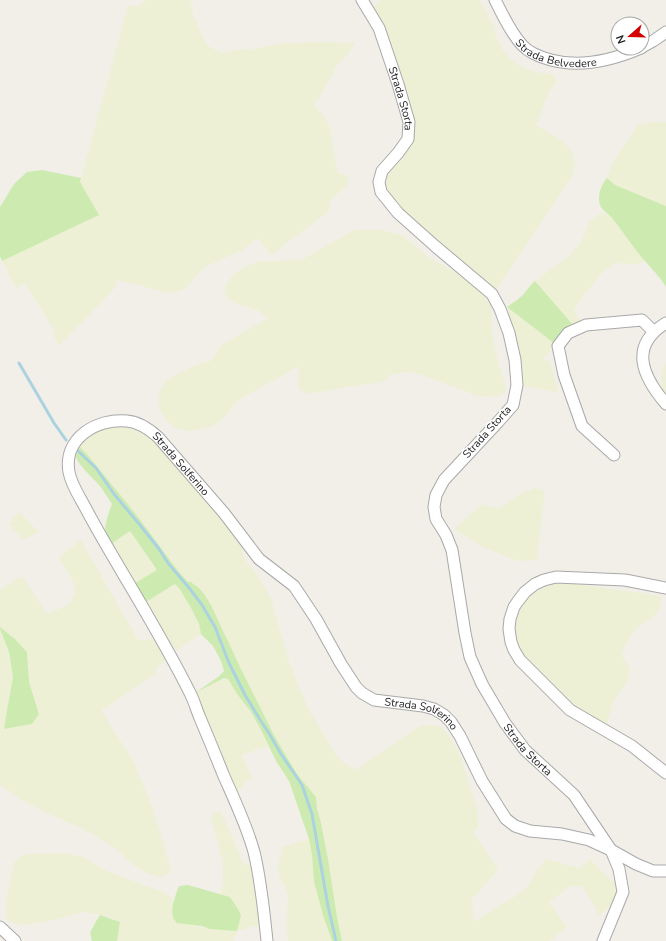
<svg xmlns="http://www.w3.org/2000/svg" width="666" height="941" font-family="'Nunito Sans',sans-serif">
	<rect width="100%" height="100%" fill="#f2efe9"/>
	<path fill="#eef0d5" d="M147 0H191L192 11 199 29 207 45 221 53 236 50 252 49 285 43 324 42 355 43 347 56 338 64 319 98 314 105 326 119 331 131 333 151 338 173 347 175 348 184 332 199 328 212 271 255 258 238 243 250 206 266 194 278 186 288 177 292 168 293 150 288 118 280 115 288 59 346 53 335 54 330 25 283 16 288 2 261 98 215 80 182 128 5 137 7Z
		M382 0H479L493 24 497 39 502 49 511 60 524 68 535 72 550 74 554 76 557 81 548 94 536 125 545 130 565 143 573 154 575 166 572 176 494 293 409 221 385 191 387 175 395 165 412 135 369 10Z
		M651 122H666V206L615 185 607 178 613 162 638 125Z
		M600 213 609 215 645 261 636 264H629L621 263 614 264 603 272 586 292 574 310 580 321 574 326 535 281 567 258 581 242 589 222Z
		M355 230H383L403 236 427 256 456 273 479 290 491 305 492 330 497 358 506 387 505 392 497 397 476 396 465 391 417 373 405 372 391 375 382 382 340 388 309 394 299 390 298 375 299 366 237 401 225 417 212 427 190 431 177 429 167 421 159 410 158 396 166 380 183 371 202 363 211 361 221 345 268 318 257 310 234 303 226 296 225 286 232 276 245 267 260 261H274L301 260 329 244Z
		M507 307 555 344 543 360 550 361 558 392 518 385 509 327Z
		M666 363V397L663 391 661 373Z
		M121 423 148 431 242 543 243 557 261 581 271 598 288 659 308 708 338 758 355 770 420 726 432 725 442 727 452 740 461 758 478 812V827L474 833 498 870 472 899 473 911V922L516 896 527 887 537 870 546 859 579 868 590 859 609 879 617 883 620 893 613 905 598 916 595 907 583 887 572 885 549 902 567 927 550 941H342L337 917 328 859 321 823 317 809 316 797 297 774 275 737 241 669 211 605 198 587 192 583 188 582 179 572 135 513 86 453 80 447 83 441 96 429Z
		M535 488 545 490 537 560 517 561 485 548 454 529 481 505 498 508 525 492Z
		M19 512 39 532 23 540 9 524Z
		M130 531 157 571 135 583 111 544Z
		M81 540 138 640 156 639 168 659 158 666 155 674 102 710 107 720 133 760 152 806 172 872 160 877 147 873 133 865 115 848 98 837 75 825 51 815 26 802 0 785V629L9 652 13 677 7 710 4 729 31 724 39 714 29 682 27 652 15 639 0 627V589L22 576 47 614 70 604 75 593 74 584 69 574 63 565 59 557Z
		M558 582 576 584 661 596 660 607 655 615 639 627 631 634 621 654 625 661 630 669 627 683 614 700 606 726 574 706 540 677 519 651 514 634 515 621 529 594Z
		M175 584 179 588 191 608 199 624 201 634 176 651 146 602Z
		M225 678 228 679 237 694 251 712 260 728 268 746 242 755 252 779 245 782 243 786 238 793 195 693Z
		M219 811 222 814 229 829 243 864 251 865 257 901 259 925 237 931 234 941H117L120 922 106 916 84 912 45 922 18 925 6 919V900L14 862 26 854 64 853 83 857 105 870 162 892 171 897 174 903 172 910 190 924 210 929 230 897 220 894 223 885V862L215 832 211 821 212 816 215 813Z
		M309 839 312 855 314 882 323 915 332 941H288L286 930 288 896 285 887 280 878 277 868 283 847Z"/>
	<path fill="#cdebb0" d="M42 170 81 178 80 182 99 215 2 261 0 256V207L14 184 27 172Z
		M607 178 615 185 666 206V287C660 277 652 269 644 260 633 247 623 232 612 218 609 214 603 211 601 207 596 198 601 185 607 178Z
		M535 281 574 326 555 344 507 307C514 302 521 298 526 291 529 288 531 284 535 281Z
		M80 447 86 453 135 513 179 572 188 582H192V583L198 587 204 594 211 605 241 669 275 737 297 774 316 797 317 809 321 823 328 859 337 917 342 941H332L323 915 314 882 312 855 309 839 289 781 276 761 260 728 251 712 237 694 228 679 224 678 195 693 218 677 224 671 221 661 213 646 201 634 199 624 191 608 179 588 175 584 146 602 135 583 157 570 130 531 111 544C109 541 107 538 106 535 103 527 109 512 112 504 108 498 104 492 100 486 95 480 76 463 76 456 76 453 78 450 80 447Z
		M0 627 15 639 27 652 29 682 39 714 32 724 4 729 7 710 13 677 9 652 0 629Z
		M188 885 230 897 238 909 241 916 237 931 210 929 202 926 177 923C176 922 173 918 173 917 170 909 176 894 179 886Z
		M100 915 120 922 117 941H92L90 933 95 923Z"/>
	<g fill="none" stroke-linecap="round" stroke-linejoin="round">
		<path stroke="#aad3df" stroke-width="3" d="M19 363 54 423 66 440
			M77 450 96 468 114 494 140 525 159 549 168 563 190 589 202 605 215 627 229 663 245 695 259 718 270 735 281 754 302 785 312 814 328 906 336 941"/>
		<defs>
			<g id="minor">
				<path id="s1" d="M362 0 379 28 398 84 409 122 408 139 398 153 382 171 379 182 381 192 398 213 435 246 492 294 500 309 509 333 515 360 517 385 513 405 498 422 444 480 436 495 434 507 436 519 446 535 452 550 465 633 470 657 482 684 505 723 525 750 574 795 611 850 619 869 623 892 603 941"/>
				<path id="s2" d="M495 0C503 15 510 32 522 45 529 53 540 57 551 60 581 68 613 60 641 48"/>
				<path d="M642 47 653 41 666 32"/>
				<path d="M666 323C628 346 643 377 666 404"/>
				<path d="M614 455 582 426 564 375 558 346 568 333 586 325 642 320 654 332"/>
				<path d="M666 588 625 580 556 577 544 580 535 584 525 592 518 601 514 607 510 619 509 629 511 642 514 650 520 660 570 710 632 746 666 773"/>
				<path d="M0 927 15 941"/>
				<path id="s3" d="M267 941C264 912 261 880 254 852 247 826 234 799 223 774 216 756 208 737 200 718 197 711 195 704 192 697 179 670 164 644 149 618 128 581 105 545 85 507 79 496 71 484 69 472 63 438 97 418 127 421 139 422 149 429 158 437L224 513 259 559 294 586 316 619 341 664 356 687 362 693 374 700 423 706 434 709 444 715 451 722 460 736 482 781 506 819 515 826 530 831 562 834 589 840 611 850 636 864 653 871H666"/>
			</g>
		</defs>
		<use href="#minor" stroke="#a9a9a9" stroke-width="13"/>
		<use href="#minor" stroke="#fff" stroke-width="11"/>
	</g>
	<g text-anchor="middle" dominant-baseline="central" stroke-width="3.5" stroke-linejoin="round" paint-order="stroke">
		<g font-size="11" fill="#222" stroke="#fff">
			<text stroke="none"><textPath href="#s2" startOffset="89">Strada Belvedere</textPath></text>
			<text stroke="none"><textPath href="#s1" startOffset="107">Strada Storta</textPath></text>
			<text transform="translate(487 432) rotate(-48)">Strada Storta</text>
			<text stroke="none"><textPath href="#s3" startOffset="674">Strada Solferino</textPath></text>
			<text stroke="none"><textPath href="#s3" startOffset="1033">Strada Solferino</textPath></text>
			<text stroke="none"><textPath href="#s1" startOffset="875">Strada Storta</textPath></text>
		</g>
	</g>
	<g transform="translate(630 36) rotate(250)"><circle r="19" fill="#ffffff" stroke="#a7a7a7"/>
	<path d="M0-3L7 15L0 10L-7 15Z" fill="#d40000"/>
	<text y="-6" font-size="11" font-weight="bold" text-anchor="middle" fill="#222222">N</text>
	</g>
</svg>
